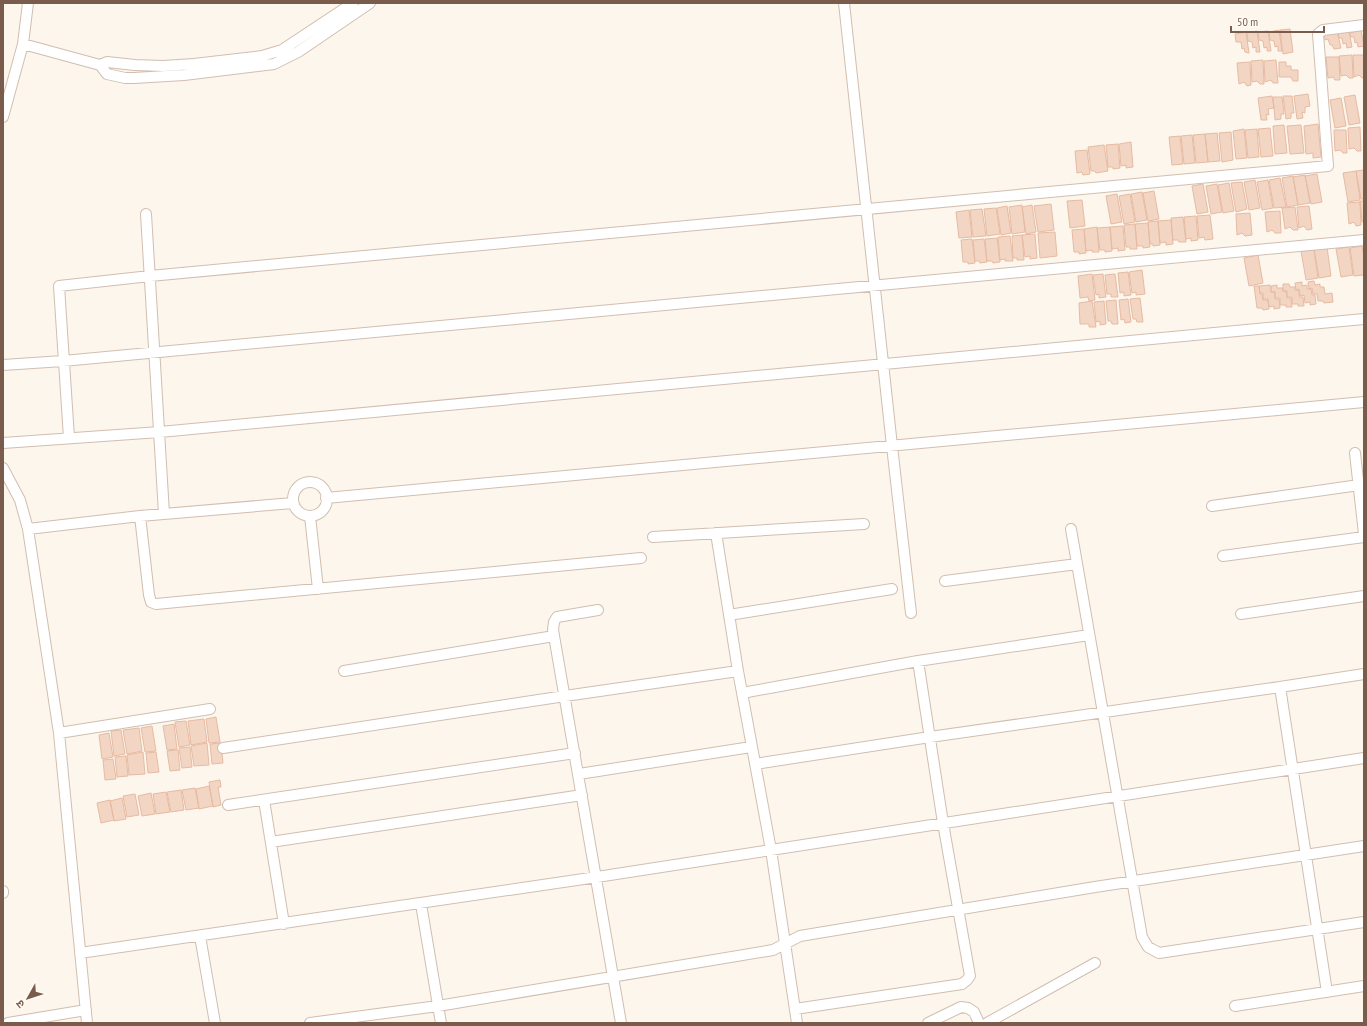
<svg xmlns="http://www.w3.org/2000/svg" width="1367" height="1026" font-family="'PT Sans Narrow','Noto Sans Devanagari',sans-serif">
	<rect width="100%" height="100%" fill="#fdf6ec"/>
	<path fill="#f3d5c3" stroke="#e6bba3" d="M1290 29 1293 52 1283 54 1280 30Z
		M1279 30 1282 51H1278V46L1275 47 1274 41 1270 40 1269 32Z
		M1361 30 1364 46 1358 47 1357 42 1355 43 1354 37H1351L1350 33Z
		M1257 31 1260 52H1256V47L1253 48 1252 42 1248 41 1247 33Z
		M1268 31 1271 51H1267V47L1264 48 1263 41 1259 40 1258 32Z
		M1337 31 1341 48 1334 49 1332 45H1330L1328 39 1325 40 1324 34Z
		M1349 31 1352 47 1347 48 1346 43 1343 44 1342 38H1339L1338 33Z
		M1246 32 1249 53 1245 52 1244 48 1242 49 1241 42H1236L1235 34Z
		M1352 55 1353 78H1349L1346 75 1341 76 1339 56Z
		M1353 55H1364V78H1362L1359 75 1354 77Z
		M1326 57H1339L1340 80H1335L1333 77 1328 78Z
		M1263 60 1264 84H1260L1257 81 1252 82 1251 61Z
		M1276 60 1278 83H1273L1271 80 1265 82 1264 61Z
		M1250 62 1251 85 1247 86 1244 82 1239 84 1237 63Z
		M1279 62H1286V66H1291V70H1298V81H1293L1291 77H1279Z
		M1308 94 1310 106 1305 107V113L1302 112 1303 118 1297 119 1294 96Z
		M1355 95 1360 123 1349 125 1344 97Z
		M1272 96 1274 108 1268 109 1269 115 1266 114 1267 120H1261L1258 98Z
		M1283 96H1292L1294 113H1291V118L1286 119Z
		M1273 97H1282L1284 114H1281V119L1275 120Z
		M1341 98 1346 126 1335 128 1330 100Z
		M1318 124 1321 157 1313 158V153L1306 154 1304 126Z
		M1284 125 1287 153 1275 154 1273 126Z
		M1301 125 1304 153 1290 154 1287 126Z
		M1360 127 1361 151H1357L1354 148 1349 149 1348 128Z
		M1270 128 1273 156 1261 157 1258 129Z
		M1244 129 1247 158 1236 159 1233 131Z
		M1257 129 1259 157 1248 158 1245 130Z
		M1334 130H1346L1347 153H1343L1340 150 1335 151Z
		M1231 132 1233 160 1222 162 1219 133Z
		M1217 133 1220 161 1208 162 1205 134Z
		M1205 134 1208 162 1196 163 1193 135Z
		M1192 135 1195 163 1184 164 1181 136Z
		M1180 136 1183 164 1172 165 1169 137Z
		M1131 142 1133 167 1126 168V165L1121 166 1119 144Z
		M1118 144 1120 168 1113 169V167H1108L1106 145Z
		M1104 145 1108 171 1096 173 1095 171H1091L1088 147Z
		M1087 150 1090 174 1083 175 1082 172 1077 173 1075 151Z
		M1364 170V199H1361L1356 171Z
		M1356 171 1360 200 1348 202 1343 173Z
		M1317 174 1322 202 1311 204 1305 176Z
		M1305 175 1310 203 1298 205 1293 177Z
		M1293 176 1298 205 1287 207 1282 178Z
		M1280 178 1286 207 1274 208 1269 180Z
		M1255 180 1260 208 1249 210 1244 182Z
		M1268 180 1273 208 1262 210 1257 182Z
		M1242 182 1247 209 1236 212 1231 183Z
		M1229 183 1234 211 1223 213 1218 185Z
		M1203 184 1208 212 1197 214 1192 186Z
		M1217 184 1222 212 1211 214 1206 186Z
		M1154 191 1159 219 1148 221 1143 193Z
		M1142 192 1147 220 1136 222 1131 194Z
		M1117 194 1122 222 1111 224 1106 196Z
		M1130 194 1135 222 1124 224 1119 196Z
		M1082 200 1085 226 1070 228 1067 201Z
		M1360 201H1364V221L1362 222Z
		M1360 202 1361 225 1356 226 1354 222 1349 224 1347 203Z
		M1051 204 1054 230 1038 232 1034 206Z
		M1022 205 1025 232 1012 234 1009 207Z
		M1032 205 1036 232 1026 234 1022 207Z
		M1007 206 1011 233 1001 235 997 208Z
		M1309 206 1312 229 1307 230 1304 226 1299 228 1297 207Z
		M1295 207 1298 230H1293L1290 227 1285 229 1282 208Z
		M996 208 1000 234 987 236 984 209Z
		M982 209 986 236 973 237 970 210Z
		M969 210 972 237 959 238 956 212Z
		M1280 211 1281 233H1275L1272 230 1267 232 1265 212Z
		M1250 213 1252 235 1245 236 1242 233 1237 235 1236 214Z
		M1210 215 1213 239 1205 240 1204 237 1199 238 1197 216Z
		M1196 216 1198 240 1191 241V238L1186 239 1184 217Z
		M1183 217 1186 242H1179L1178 240H1173L1171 218Z
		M1171 220 1173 244 1166 245V242L1160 243 1158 221Z
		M1158 221 1160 245 1153 246V244H1150L1148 222Z
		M1148 223 1150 247 1143 248V246H1137L1135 224Z
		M1135 224 1137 249H1130V247H1126L1124 225Z
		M1123 226 1125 250 1118 251V248L1112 249 1110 227Z
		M1097 227 1099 252H1092V250L1086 251 1084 229Z
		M1110 227 1112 251 1105 252V250H1100L1097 228Z
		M1084 229 1086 253 1079 254V252H1074L1072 230Z
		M1055 232 1057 256 1040 258 1038 233Z
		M1035 234 1037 258 1030 259V256L1025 257 1022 235Z
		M1022 235 1024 260H1017V258H1013L1012 236Z
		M1010 236 1013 261H1005V259L1000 260 998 237Z
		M997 238 1000 262 993 263 992 261H987L985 239Z
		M972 239 975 263 968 264V262H963L961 240Z
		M984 239 987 262 980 263 979 261H975L973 240Z
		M1362 246 1364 258V275L1354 276 1350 248Z
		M1327 247 1331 276 1319 278 1314 249Z
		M1349 247 1353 275 1341 277 1336 249Z
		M1314 250 1318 278 1306 280 1301 251Z
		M1258 255 1263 283 1249 286 1244 258Z
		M1142 270 1145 294 1136 295V292L1132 293 1129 272Z
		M1128 272 1131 295 1124 296V292L1120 293 1118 273Z
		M1092 274 1095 300 1089 301 1088 297 1080 298 1078 276Z
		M1103 274 1106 297 1099 298V294L1096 295 1093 275Z
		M1115 274 1118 297H1111V294H1107L1105 275Z
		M1314 281 1315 285 1320 284V287H1324L1325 294 1332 293 1333 302 1324 303 1323 301H1318L1317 294H1313L1312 288 1309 289 1308 282Z
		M1302 282V286L1307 285V289H1311L1312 295H1315L1316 304 1310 305V302L1305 303 1304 295 1300 296 1299 289 1296 290 1295 283Z
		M1283 284H1289L1290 287H1295V290H1299V297H1303L1304 306H1298V304H1292V297H1287V291H1283Z
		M1270 285 1271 292H1275V299H1279L1280 308 1274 309V306L1269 307 1268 299H1263V293H1260L1259 286Z
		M1277 285V288H1283V291H1286L1287 298H1291L1292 307H1286V305H1280V298H1275V292H1271V286Z
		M1254 286H1259L1260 294H1262L1263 300H1268L1269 309 1263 310 1262 308H1257Z
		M1140 298 1143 322H1137L1136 319H1133L1130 299Z
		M1128 299 1131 322 1125 323 1124 319 1121 320 1119 300Z
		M1116 300 1118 324H1112L1111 321H1108L1106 301Z
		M1092 301 1096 327H1089V324H1080L1079 303Z
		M1104 301 1106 324 1100 325V321L1096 322 1094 302Z
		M216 717 220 742 209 743 206 719Z
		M204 719 207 742 191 745 188 721Z
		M186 721 190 745 179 747 175 722Z
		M174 724 177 749 167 750 163 726Z
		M152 726 156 751 145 752 141 728Z
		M139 728 142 751 127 754 123 730Z
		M121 730 125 754 114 756 111 731Z
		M109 733 113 757 102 759 99 735Z
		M207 743 209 765 194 766 191 746Z
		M221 743 223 763 212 764 210 744Z
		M190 747 192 767 182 768 179 748Z
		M178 750 180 770 170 771 167 751Z
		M143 752 145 774 129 775 127 755Z
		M156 752 159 772 148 773 146 753Z
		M126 756 128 776 117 777 115 757Z
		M113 759 116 779 105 780 103 760Z
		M220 780 221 787H218L221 805 213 807 209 782Z
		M209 786 213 806 199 809 196 789Z
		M195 788 199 808 186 810 182 790Z
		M181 790 184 810 171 812 167 792Z
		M166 792 170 812 156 814 153 794Z
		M151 793 155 814 142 816 138 796Z
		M135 794 139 815 127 817 123 796Z
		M122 798 126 819 114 821 110 801Z
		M110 800 114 820 101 823 97 803Z"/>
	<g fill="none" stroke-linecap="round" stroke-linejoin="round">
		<defs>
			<path id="minor" d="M844 3 892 446 911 613
				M23 44 100 65 107 74 125 78H134L184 75 274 64 298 52 370 3
				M100 65 107 62 135 65 163 66 194 64 262 56 282 50 353 3
				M3 117 23 44 28 3
				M146 214 164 514
				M3 365 63 361 1364 240
				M69 438 59 286 150 276 1328 166 1318 34 1323 30 1364 25
				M3 443 160 432 1364 319
				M1355 453 1364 534
				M3 468 20 500 28 529 59 733 87 1023
				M293 499a17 17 0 1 1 34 0a17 17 0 1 1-34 0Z
				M326 498 1364 402
				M1212 506 1359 485
				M140 516 149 595 151 602 156 604 641 558
				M310 516 318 589
				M28 529 140 516 293 503
				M1071 529 1142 937 1148 947 1159 953 1364 922
				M716 533 738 671
				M653 537 864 524
				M1223 556 1364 537
				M945 581 1077 564
				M598 610 557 617 554 622 553 630 621 1023
				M1241 614 1364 596
				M729 615 892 589
				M344 671 554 636
				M1280 687 1364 674
				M742 693 918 661 1089 635
				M59 733 210 709
				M223 748 565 696 738 671 771 850 797 1023
				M755 764 930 737 1280 687 1327 992
				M579 774 751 747
				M264 800 284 924
				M228 805 575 753
				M271 842 582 795
				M3 891V893
				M421 904 441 1023
				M200 936 215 1023
				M80 953 597 877 1364 758
				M1235 1006 1364 986
				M795 1009 962 984 967 980 970 976 943 823 918 661
				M8 1023 86 1010
				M310 1023 438 1006 773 950 800 936 1095 887 1364 846
				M928 1023 961 1007 968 1008 974 1012 979 1023
				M987 1023 1095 963"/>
		</defs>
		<use href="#minor" stroke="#d1beb0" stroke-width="12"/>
		<use href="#minor" stroke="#fff" stroke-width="10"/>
	</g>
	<rect width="1367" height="1026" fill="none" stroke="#7a5c4d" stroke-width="8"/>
	<g transform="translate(28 998) rotate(231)" stroke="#fffaf3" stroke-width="3" paint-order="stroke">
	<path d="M0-3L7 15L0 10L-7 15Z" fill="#7a5c4d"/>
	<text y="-6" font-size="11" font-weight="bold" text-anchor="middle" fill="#7a5c4d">उ</text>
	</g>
	<path d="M1231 26v6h93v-6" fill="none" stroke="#7a5c4d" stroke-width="2"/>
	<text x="1237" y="26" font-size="12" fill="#7a5c4d" stroke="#fffaf3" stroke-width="3" paint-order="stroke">50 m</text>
</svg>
